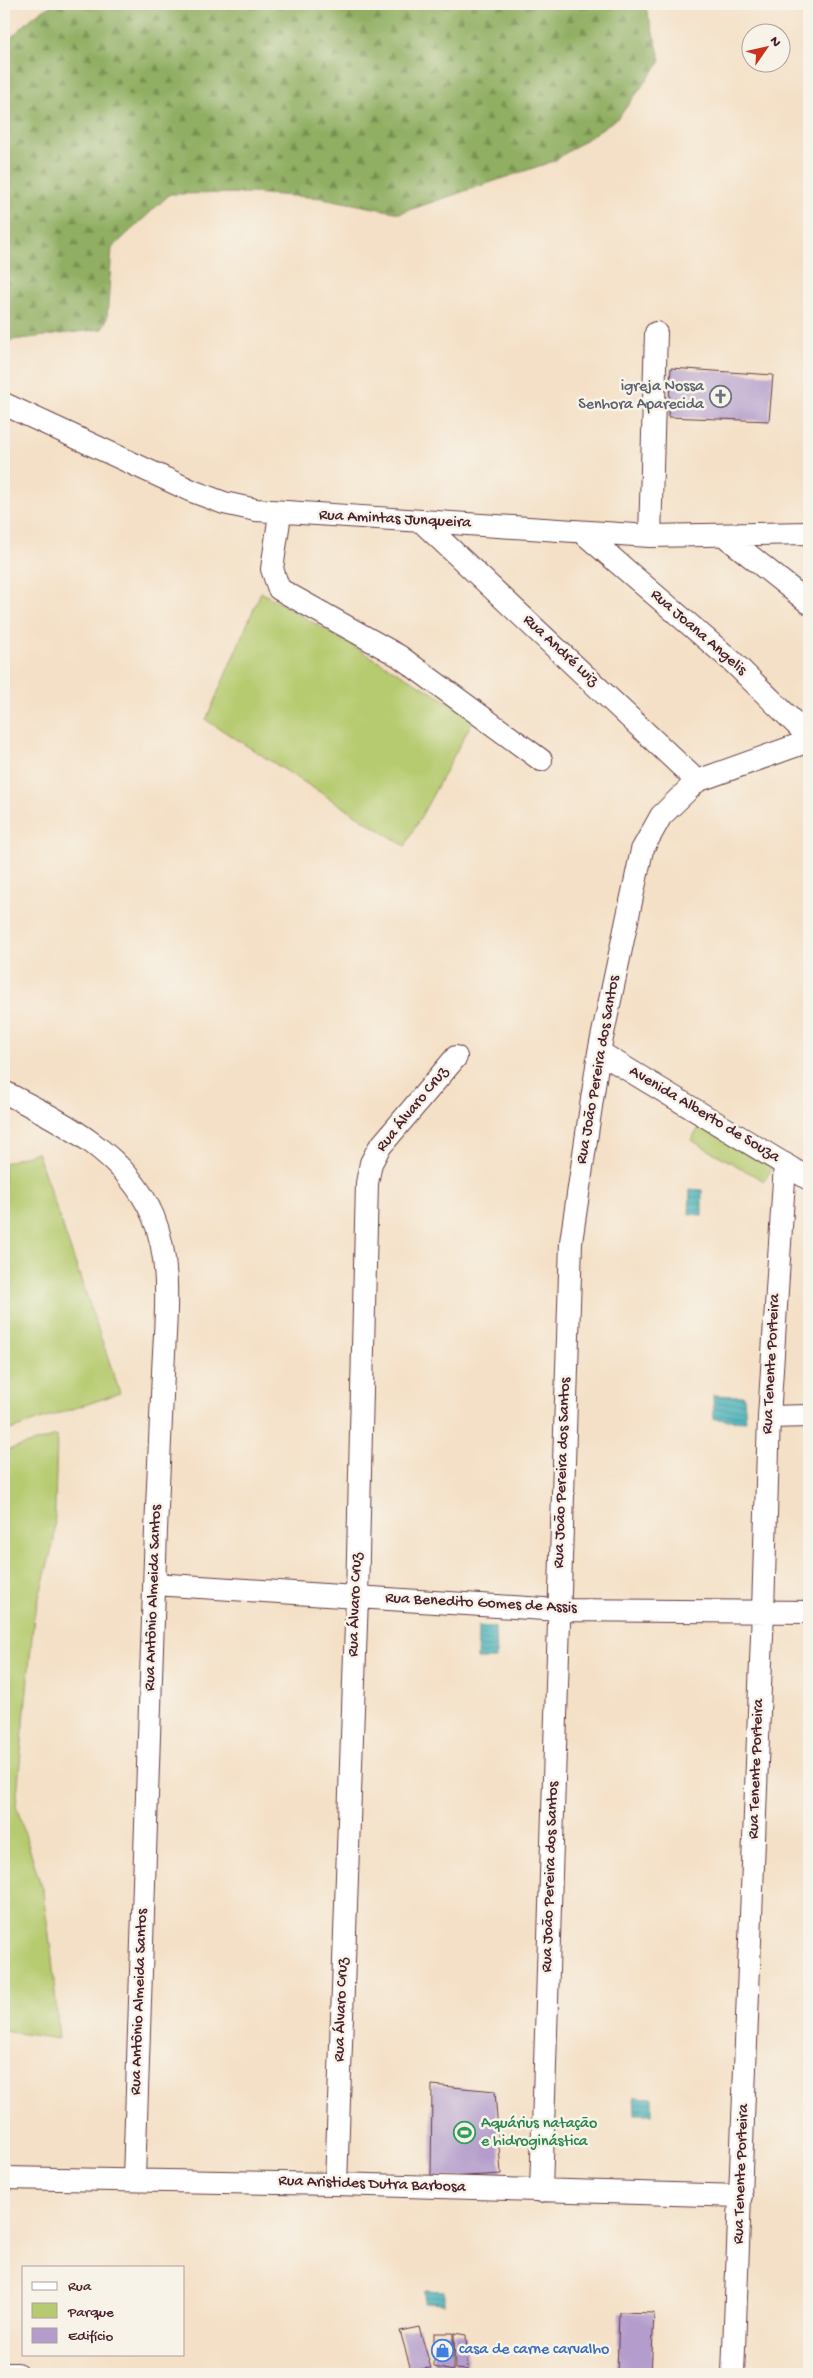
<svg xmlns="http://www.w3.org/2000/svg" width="813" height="2378" font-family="'Gochi Hand',sans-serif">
	<defs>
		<pattern id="forest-firs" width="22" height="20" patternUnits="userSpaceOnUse" patternTransform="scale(1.25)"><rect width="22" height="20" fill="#90af62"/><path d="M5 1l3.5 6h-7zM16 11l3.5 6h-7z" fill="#788e51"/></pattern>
		<pattern id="water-rules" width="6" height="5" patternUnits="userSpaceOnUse" patternTransform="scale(1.25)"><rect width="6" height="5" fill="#3cadb5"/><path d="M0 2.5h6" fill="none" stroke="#348c93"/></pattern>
	</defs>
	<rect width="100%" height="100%" fill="#f7f3e8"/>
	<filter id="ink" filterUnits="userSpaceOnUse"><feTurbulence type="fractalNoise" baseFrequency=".02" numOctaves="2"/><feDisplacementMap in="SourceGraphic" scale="10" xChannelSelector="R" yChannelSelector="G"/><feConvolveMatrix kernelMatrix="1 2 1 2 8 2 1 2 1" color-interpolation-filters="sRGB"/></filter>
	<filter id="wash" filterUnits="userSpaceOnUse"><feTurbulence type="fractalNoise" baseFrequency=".0096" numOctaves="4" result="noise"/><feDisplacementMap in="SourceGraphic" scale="20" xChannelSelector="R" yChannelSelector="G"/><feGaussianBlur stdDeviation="1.12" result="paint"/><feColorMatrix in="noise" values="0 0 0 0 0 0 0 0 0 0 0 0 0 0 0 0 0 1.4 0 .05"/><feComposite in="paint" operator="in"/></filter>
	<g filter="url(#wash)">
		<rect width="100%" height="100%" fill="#f4e0c6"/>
		<path fill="url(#forest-firs)" stroke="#6d6746" d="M53 4H645L661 61 619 117 554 161 400 213 322 198 251 193 170 194 112 248 107 319 102 329 4 341V44L34 16Z"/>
		<path fill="#b6cb6f" stroke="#80754d" d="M261 592 445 700 477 713 405 846 206 720Z
			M700 1126 773 1167 764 1181 691 1140Z
			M37 1152 120 1393 4 1432V1163Z
			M57 1436 54 1541 34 1616 16 1805 43 1892 52 1958 59 2039 4 2031V1451Z"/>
		<path fill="url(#water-rules)" stroke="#436670" d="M690 1189 702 1190V1215L689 1214Z
			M713 1395 744 1396 746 1421 714 1419Z
			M478 1626 495 1627 496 1659H477Z
			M634 2097 652 2098V2114H635Z
			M425 2290 444 2291V2304L424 2303Z"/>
		<g id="blocks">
			<path fill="#b49dcc" d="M671 368 773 375 769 421 668 417Z
				M432 2085 495 2091 501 2174 431 2178Z
				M619 2312 654 2313 651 2374H617Z
				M419 2327 431 2368 411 2370 400 2331Z
				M434 2333H453V2371L434 2367Z
				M454 2333 466 2335 468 2370 455 2369Z"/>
		</g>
	</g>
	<g filter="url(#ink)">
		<use href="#blocks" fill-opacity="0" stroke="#643c42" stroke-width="1"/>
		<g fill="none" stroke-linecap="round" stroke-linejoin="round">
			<defs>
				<path id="minor" d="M4 404 192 491 224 503 256 510 650 536 809 533
					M280 514 272 569 279 589 399 656 541 760
					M422 522 697 781
					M582 532 733 662 809 737
					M650 536 656 333
					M725 536 809 603
					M599 1052 809 1179
					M4 1092C62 1122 125 1152 153 1216 173 1264 165 1322 163 1373 161 1425 158 1478 156 1530 147 1747 141 1963 134 2179
					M769 1417 809 1416
					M154 1584 559 1610 809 1612
					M4 2178 336 2184 741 2196
					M336 2184 357 1597 367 1183 371 1163 379 1148 456 1057
					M541 2191 571 1242 599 1052 642 850 661 816 697 781 809 741
					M4 2374H17
					M733 2374 763 1610 769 1417 785 1164"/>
			</defs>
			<use href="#minor" stroke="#643c42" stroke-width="24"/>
			<use href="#minor" stroke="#fff" stroke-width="22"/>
		</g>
	</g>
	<defs>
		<symbol id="church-ring" viewBox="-11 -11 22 22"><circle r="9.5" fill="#f7f3e8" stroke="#6b7280" stroke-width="1.5"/><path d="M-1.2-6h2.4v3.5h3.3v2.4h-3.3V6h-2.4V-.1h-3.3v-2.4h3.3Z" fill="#6b7280"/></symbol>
		<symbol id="stadium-ring" viewBox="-11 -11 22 22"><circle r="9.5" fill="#f7f3e8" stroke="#2e9e5b" stroke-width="1.5"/><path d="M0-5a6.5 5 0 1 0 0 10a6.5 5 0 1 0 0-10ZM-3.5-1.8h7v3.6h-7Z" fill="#2e9e5b"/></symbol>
		<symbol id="shop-ring" viewBox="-11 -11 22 22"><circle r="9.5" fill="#f7f3e8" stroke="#3f7fe0" stroke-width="1.5"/><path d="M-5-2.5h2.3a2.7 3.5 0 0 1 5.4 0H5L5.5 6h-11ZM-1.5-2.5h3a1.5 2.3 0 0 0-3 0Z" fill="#3f7fe0"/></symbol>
	</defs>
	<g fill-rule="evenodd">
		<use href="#church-ring" x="708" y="384" width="25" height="25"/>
		<use href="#stadium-ring" x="452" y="2120" width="25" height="25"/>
		<use href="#shop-ring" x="430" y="2338" width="25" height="25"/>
	</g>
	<g text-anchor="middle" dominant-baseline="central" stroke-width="5" stroke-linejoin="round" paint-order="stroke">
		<g font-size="16" fill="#5b616d" stroke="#f7f3e8" text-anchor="end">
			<text x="704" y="387">igreja Nossa<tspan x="704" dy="18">Senhora Aparecida</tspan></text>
		</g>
		<g font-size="16" fill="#4a1f2b" stroke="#f7f3e8">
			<text transform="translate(395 520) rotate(3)">Rua Amintas Junqueira</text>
			<text transform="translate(698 633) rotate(41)">Rua Joana Angelis</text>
			<text transform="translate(560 651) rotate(43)">Rua André Luiz</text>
			<text transform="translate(599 1070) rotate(-80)">Rua João Pereira dos Santos</text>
			<text transform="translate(413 1110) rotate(-51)">Rua Álvaro Cruz</text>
			<text transform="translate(704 1115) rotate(31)">Avenida Alberto de Souza</text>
			<text transform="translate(772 1364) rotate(-87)">Rua Tenente Porteira</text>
			<text transform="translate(563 1473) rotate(-88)">Rua João Pereira dos Santos</text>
			<text transform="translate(154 1598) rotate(-88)">Rua Antônio Almeida Santos</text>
			<text transform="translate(481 1604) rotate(3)">Rua Benedito Gomes de Assis</text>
			<text transform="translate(356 1605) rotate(-88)">Rua Álvaro Cruz</text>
			<text transform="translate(757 1769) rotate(-88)">Rua Tenente Porteira</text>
			<text transform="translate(551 1877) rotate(-88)">Rua João Pereira dos Santos</text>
			<text transform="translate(140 2002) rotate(-88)">Rua Antônio Almeida Santos</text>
			<text transform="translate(342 2010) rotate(-88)">Rua Álvaro Cruz</text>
			<text transform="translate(742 2174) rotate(-88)">Rua Tenente Porteira</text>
			<text transform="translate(372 2185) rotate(2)">Rua Aristides Dutra Barbosa</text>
		</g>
		<g font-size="16" fill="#27864d" stroke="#f7f3e8" text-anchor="start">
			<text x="481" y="2124">Aquárius natação<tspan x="481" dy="18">e hidroginástica</tspan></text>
		</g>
		<g font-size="16" fill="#366cbe" stroke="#f7f3e8" text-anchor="start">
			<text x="459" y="2350">casa de carne carvalho</text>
		</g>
	</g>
	<rect width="813" height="2378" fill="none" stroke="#f7f3e8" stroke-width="20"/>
	<rect x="22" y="2266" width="162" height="90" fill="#f7f3e8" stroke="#b29e9c"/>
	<rect x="32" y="2282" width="25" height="8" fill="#ffffff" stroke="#b29e9c"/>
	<text x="68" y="2290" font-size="15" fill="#4a1f2b">Rua</text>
	<rect x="32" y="2303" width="25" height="15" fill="#b6cb6f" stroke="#b29e9c"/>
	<text x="68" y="2316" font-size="15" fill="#4a1f2b">Parque</text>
	<rect x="32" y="2328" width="25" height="15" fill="#b49dcc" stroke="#b29e9c"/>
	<text x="68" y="2340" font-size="15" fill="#4a1f2b">Edifício</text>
	<g transform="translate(766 48) rotate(56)"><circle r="24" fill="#f7f3e8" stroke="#b29e9c"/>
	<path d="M0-4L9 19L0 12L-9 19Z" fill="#c8321e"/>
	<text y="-8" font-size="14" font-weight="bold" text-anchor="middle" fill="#4a1f2b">N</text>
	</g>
</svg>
